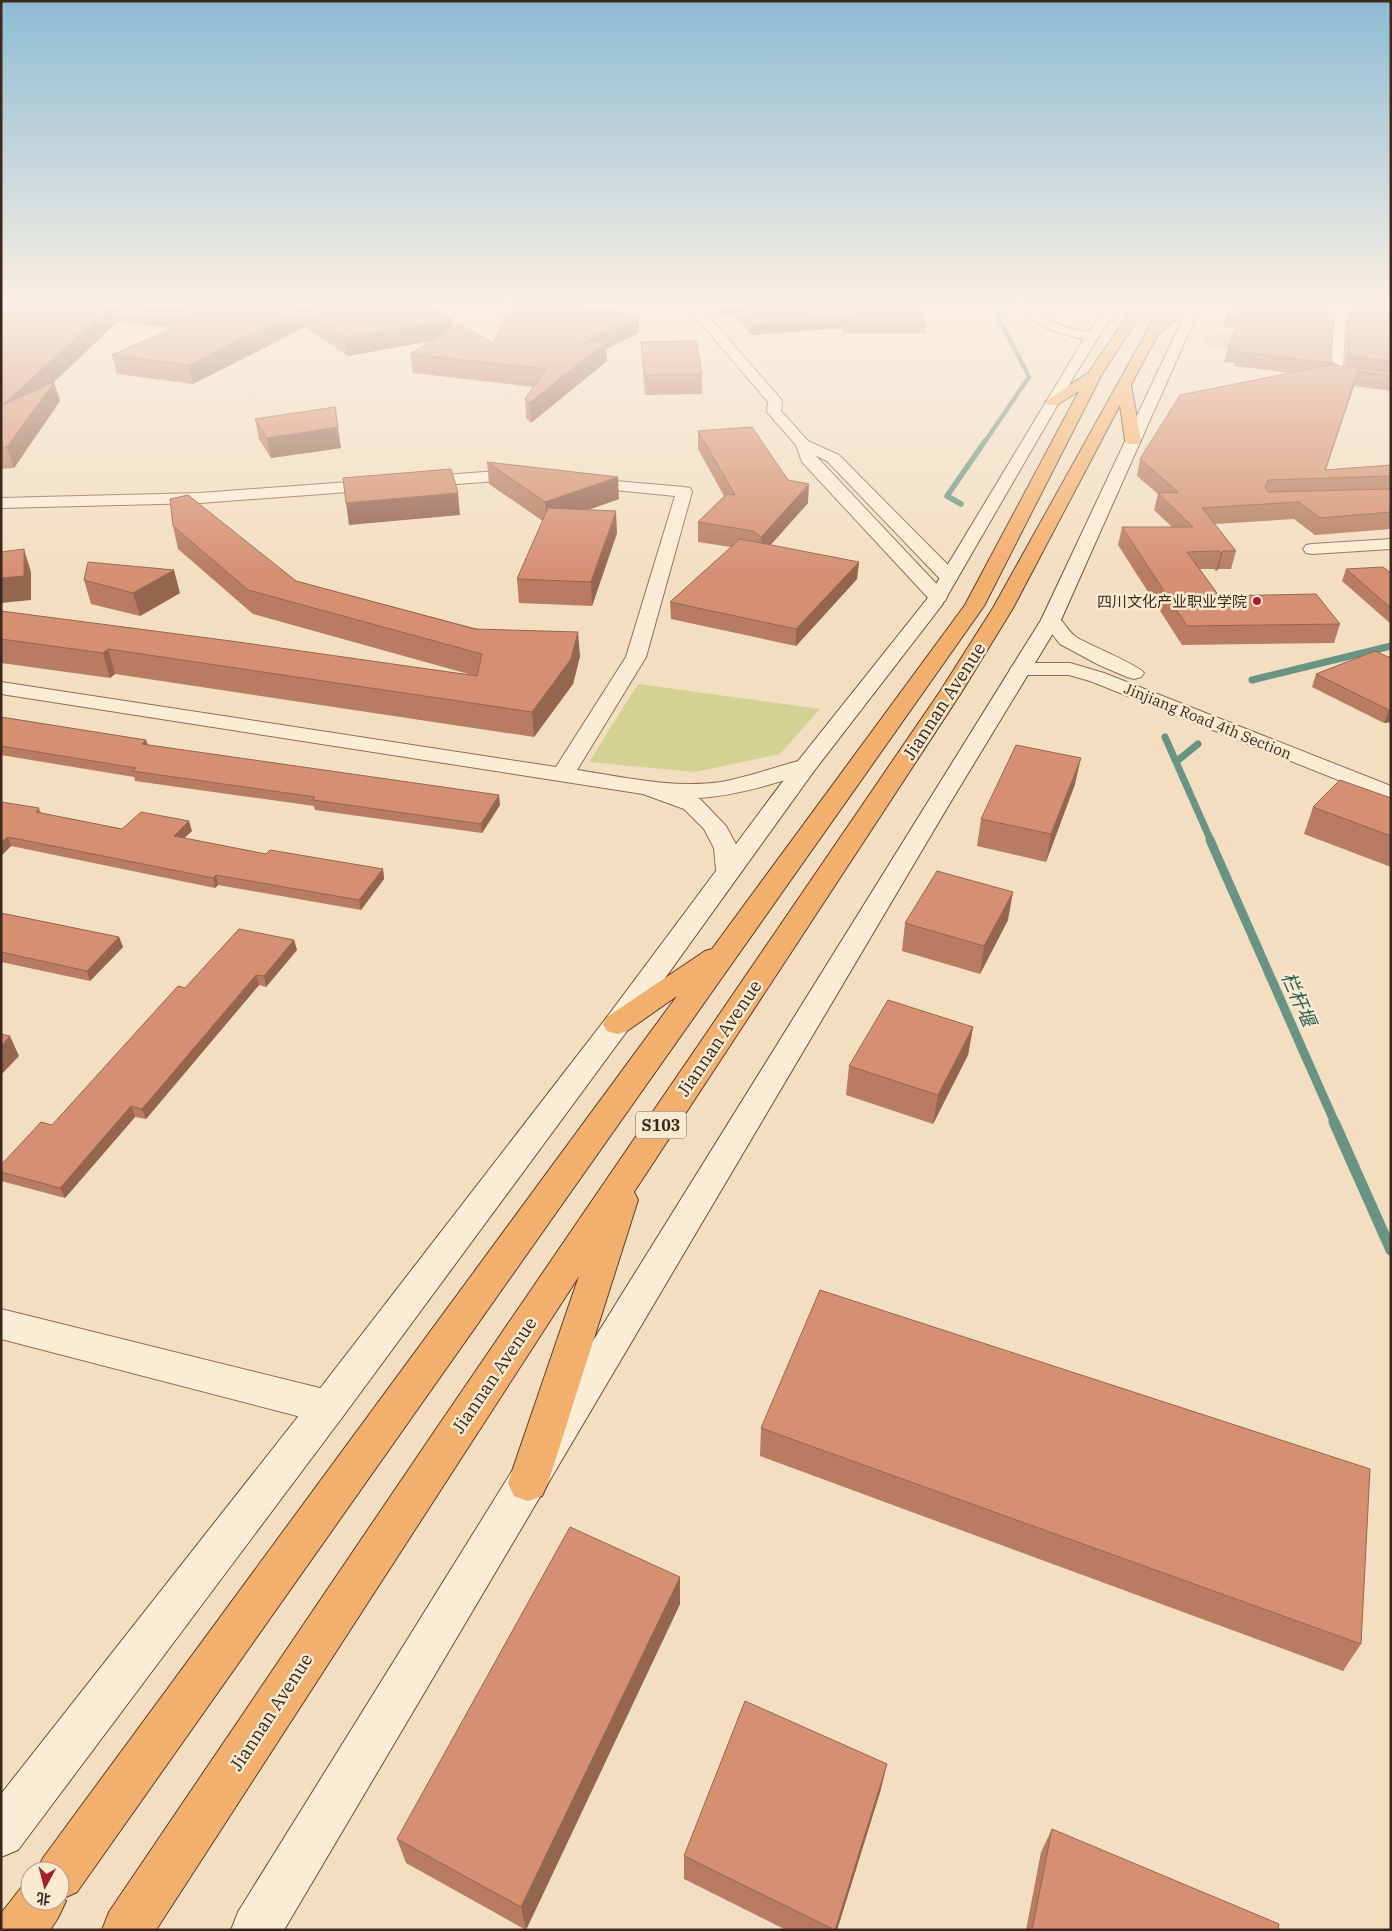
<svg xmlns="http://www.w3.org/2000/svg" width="1392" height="1931" font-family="'IBM Plex Serif','Noto Sans SC',serif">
	<rect width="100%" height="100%" fill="#f3dec1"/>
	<path fill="#d2d293" d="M1210 329 1244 332 1237 349 1202 345Z
		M638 684 820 709 780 754 695 772 589 762Z"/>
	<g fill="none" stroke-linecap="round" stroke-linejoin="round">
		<path stroke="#699484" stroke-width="4.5" d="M984 443 1029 377 991 303"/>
		<path stroke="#699484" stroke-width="5.5" d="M961 504 947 496 985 441"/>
		<path stroke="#699484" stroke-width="7" d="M1252 680 1391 646
			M1165 737 1211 841
			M1177 761 1198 744"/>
		<path stroke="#699484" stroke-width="9" d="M1210 840 1335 1123"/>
		<path stroke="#699484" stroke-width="11" d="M1334 1122 1391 1250"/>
		<defs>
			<path id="minor" d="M684 303H697L780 398 782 401 781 411 808 441 839 455 956 573 958 577 956 581 949 583 942 581 827 461 815 455 945 593 947 597 945 601 938 603 931 601 802 462 796 445 767 412 768 402Z
				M1334 303H1346L1343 372 1391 378V386L1336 379 1329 375Z
				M498 471 531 475 533 478 531 481 525 483 498 481 200 503 1 508V498L200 493Z
				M581 478 684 487 690 488 692 492 646 657 577 770C624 777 673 789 721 782 750 777 777 766 806 759L814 761 817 766 814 771C776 783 737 796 697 798L700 799 726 826 738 848 742 870 738 875 729 878 720 875 716 870 714 848 704 829 684 809 643 794 1 694V682L556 767 626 657 675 496 575 486 573 483 575 480Z
				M1391 539V549L1312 554 1306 553 1303 549 1306 545 1312 544Z
				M1 1309 328 1390 341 1395 347 1407 341 1419 328 1424 1 1339Z"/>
			<path id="tertiary" d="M404 303H543L537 307 398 311 392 307 394 304Z
				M1051 614C1063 617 1066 630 1076 637 1089 645 1139 665 1144 673L1141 677 1134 679 1127 677 1099 665 1060 644 1041 620 1044 616Z
				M1020 663H1070L1104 673 1391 786V801L1090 681 1069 675H1020L1013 673 1010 669 1013 665Z"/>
			<path id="secondary" d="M1016 303H1028C1044 323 1066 328 1089 332L1108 303H1120L1076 373 942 605 814 771 627 1031 341 1419 18 1850 1 1857V1794L315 1395 607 1017 798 761 927 599 1084 339C1057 333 1033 327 1016 303Z
				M1190 303H1202L1061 620 947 808 284 1930H231L238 1912 1041 620Z"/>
			<path id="trunk" d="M1136 303H1148L1102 374 984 606 77 1892 64 1898 66 1901 58 1918 50 1930H1L2 1912 24 1884 30 1881V1901H60V1871H37L43 1858 677 996 627 1031 617 1034 607 1031 603 1024 607 1017 705 951 712 949 965 605 1079 391 1057 405H1047L1045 402 1089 372Z
				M1159 303H1171L1165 317 1183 303H1197L1158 334 1131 385 1141 441 1138 444H1128L1125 441 1120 405 1013 608 961 693 634 1192 638 1200 548 1483 542 1496 528 1501 514 1496 508 1483 579 1276 156 1930H102L109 1912 432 1435 939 693 993 608 1146 333Z"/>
		</defs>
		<use href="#minor" stroke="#8f6d56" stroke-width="2"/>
		<use href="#tertiary" stroke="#8f6d56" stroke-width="2"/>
		<use href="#secondary" stroke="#704e39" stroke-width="2"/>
		<use href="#trunk" stroke="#5c3c2b" stroke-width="2"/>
		<use href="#minor" fill="#fcecd5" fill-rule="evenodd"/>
		<use href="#tertiary" fill="#fcecd5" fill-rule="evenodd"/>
		<use href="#secondary" fill="#fcecd5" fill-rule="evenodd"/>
		<use href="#trunk" fill="#f3af6e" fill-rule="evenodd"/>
	</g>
	<path fill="#b77c62" d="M1 303H435L436 310 451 319 452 328 493 343 559 305 639 333 606 349 607 361 531 423 526 418 525 399 533 387 413 373 410 354 431 341 348 356 305 327 193 384 117 374 112 355 173 328 117 322 54 382 60 401 14 468 1 469Z
		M708 303H919L927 324 926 333H843V328L752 335 733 315 721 316Z
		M1229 303H1335L1331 360 1334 363 1333 364 1345 367 1348 303H1391V391L1354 386 1326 470 1391 465V529L1315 535 1294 519 1215 524 1236 551 1231 569H1218L1216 571 1214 569H1200L1219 596 1340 624 1334 643 1182 645 1118 545 1122 527H1172L1154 510 1158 494 1137 476 1140 459 1290 373 1234 366 1235 363 1224 362 1228 347 1236 328 1223 327Z
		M641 342 702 374V394L645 395 642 360Z
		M255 419 341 448 271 458 259 439Z
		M698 431 788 480 808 503 770 545 859 562 857 579 796 646 671 619 670 602 731 547 698 542V522L724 496 698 449Z
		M487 462 619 499 588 510 617 533 592 606 519 603 517 579 543 521 489 484Z
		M173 526 296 581 580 656 573 684 534 737 115 674 110 678 1 663V611L472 675 253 614 178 549Z
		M1346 569 1391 573V624L1342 581Z
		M84 580 180 593 140 616 91 604Z
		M1388 657 1391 722 1384 723 1312 687 1316 674Z
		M1 717 146 740 148 745 500 805 482 833 315 810 314 806 135 781 134 777 1 755Z
		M1075 784 1046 862 977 846 981 819Z
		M1391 798V867L1304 834 1313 807Z
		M1 802 39 808 41 813 122 829 192 831 184 838 266 854 383 869 384 879 361 910 218 885 215 888 11 846 3 854H1Z
		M1 913 119 937 123 947 90 981 1 962Z
		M1008 920 980 974 902 951 905 923Z
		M294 940 297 950 266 987 259 985 146 1119 135 1117 65 1198 1 1181V1165L52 1125 185 988Z
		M973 1027 968 1055 933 1124 846 1095 849 1066Z
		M761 1428 1361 1644 1343 1671 760 1456Z
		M680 1604 526 1930 406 1863 397 1839Z
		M881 1789 837 1930H786L684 1879V1856Z
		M1052 1829 1278 1930H1026L1041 1852Z"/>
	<path fill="#956550" d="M430 303H435L436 313 451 319 453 337 348 356 345 338 428 306Z
		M113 304 117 322 54 382 60 401 14 468 7 447 3 405Z
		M721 306H733V315L721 316Z
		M302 309 305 327 193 384 189 365Z
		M639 315V333L606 349 607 361 531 423 529 403 582 343Z
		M855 317 844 323 843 328 752 335V325Z
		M1358 371 1354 386 1322 478Z
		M335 407 341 448 271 458 267 438Z
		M618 477 619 499 547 524 545 502Z
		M809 484 808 503 760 557 761 537Z
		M458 493 460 515 349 525 346 503Z
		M616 511 617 533 592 606 591 582Z
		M24 549 31 572V600L1 603V578Z
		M1223 551 1218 569 1216 571 1221 553Z
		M859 562 857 579 796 646V629Z
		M174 570 180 593 140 616 133 593Z
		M578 632 580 656 573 684 534 737 532 712Z
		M108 649 115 674 110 678 103 653Z
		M1391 709V722L1384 723 1389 710Z
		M146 740 149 749 142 744Z
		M1081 758 1075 784 1046 862 1051 834Z
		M499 795 500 805 482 833 481 824Z
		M189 821 192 831 176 846 174 836Z
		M8 837 11 846 3 854 1 850V842Z
		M383 869 384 879 361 910 359 900Z
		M216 875 218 885 215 888 213 878Z
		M1013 892 1008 920 980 974 984 946Z
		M119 937 123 947 90 981 87 971Z
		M294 940 297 950 266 987 264 976Z
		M256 975 259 985 146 1119 142 1109Z
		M973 1027 968 1055 933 1124 938 1095Z
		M10 1036 19 1056 1 1075V1046Z
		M131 1106 135 1117 65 1198 60 1188Z
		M680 1577V1604L526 1930 521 1907Z
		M887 1764 881 1789 837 1930H835Z"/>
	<path fill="#d59072" stroke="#956550" d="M1 303H430L428 306 451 319 345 338 302 309 189 365 112 355 204 314 113 304 3 405 54 382 7 447H1Z
		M511 303H558L559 305 581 306 639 315 582 343 606 342 529 403 525 399 546 369 410 354 459 324 493 343Z
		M717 303H919L927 324 844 323 855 317 752 325 733 306H721Z
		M1231 303H1335L1331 360 1334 363 1238 352 1239 349 1228 347 1241 315 1227 313Z
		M1351 303H1391V361L1349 356Z
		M696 341 702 374 645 375 641 342Z
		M1335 364 1340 366 1391 372V376L1358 371 1325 470 1391 465V476L1268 480 1265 487 1268 492 1391 489V512L1320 518 1299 502 1202 508 1236 551H1223L1221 553 1219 551 1187 552 1219 596 1316 594 1340 624 1187 626 1122 527H1193L1158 493 1178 492 1140 459 1180 395Z
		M335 407 338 427 267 438 255 419Z
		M752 427 788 480 809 484 761 537 753 531 698 522 727 494 735 495 698 431Z
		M487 462 618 477 545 502Z
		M451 469 458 493 346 503 343 478Z
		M188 495 296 581 475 629 578 632 571 659 532 712 108 649 103 653 1 639V611L231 641 477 676 482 654 248 590 173 526 170 499Z
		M548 508 616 511 591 582 517 579Z
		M740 539 859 562 796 629 670 602Z
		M24 549V576L1 578V552Z
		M88 562 174 570 133 593 84 580Z
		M1383 567 1391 573V608L1346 569Z
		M1375 651 1388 657 1391 656V709L1389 710 1316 674Z
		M1 717 146 740 142 744 499 795 481 824 313 800 315 797 132 771 136 768 1 746Z
		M1016 745 1081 758 1051 834 981 819Z
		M1340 780 1391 798V836L1313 807Z
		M1 802 39 808 36 812 122 829 141 812 189 821 174 836 266 854 270 850 383 869 359 900 216 875 213 878 8 837 1 842Z
		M937 871 1013 892 984 946 905 923Z
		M1 913 119 937 87 971 1 952Z
		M239 929 294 940 264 976 256 975 142 1109 131 1106 60 1188 1 1172V1165L41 1122 52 1125 178 986 185 988Z
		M888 1000 973 1027 938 1095 849 1066Z
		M1 1034 10 1036 1 1046Z
		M820 1290 1370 1469 1361 1644 761 1428Z
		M570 1527 680 1577 521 1907 397 1839Z
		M745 1701 887 1764 835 1930 684 1856Z
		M1052 1829 1279 1924 1278 1930H1032Z"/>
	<linearGradient id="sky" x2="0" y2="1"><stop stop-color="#8dbbd4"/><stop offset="0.53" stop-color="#faf0e3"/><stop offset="1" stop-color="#faf0e3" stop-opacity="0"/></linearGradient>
	<rect width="1392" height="574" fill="url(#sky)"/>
	<circle fill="#a51f30" stroke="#f9e9d1" stroke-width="2" cx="1257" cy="601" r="5"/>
	<g text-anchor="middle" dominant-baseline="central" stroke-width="5" stroke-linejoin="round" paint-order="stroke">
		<g font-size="15" fill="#3c281c" stroke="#f9e9d1" text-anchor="end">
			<text x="1247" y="601">四川文化产业职业学院</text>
		</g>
		<g font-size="15" fill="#3c281c" stroke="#f9e9d1">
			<text transform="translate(1208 721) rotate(22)">Jinjiang Road 4th Section</text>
		</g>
		<rect fill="#f9e9d1" stroke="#756252" stroke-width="1" x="636" y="1111.5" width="50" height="27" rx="4"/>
		<g font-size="16" font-weight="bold" fill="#3c281c">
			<text x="661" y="1125">S103</text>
		</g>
		<g font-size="18" fill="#3c281c" stroke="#f9e9d1">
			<text transform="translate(944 701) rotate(-57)">Jiannan Avenue</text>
			<text transform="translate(719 1038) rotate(-56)">Jiannan Avenue</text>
			<text transform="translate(494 1375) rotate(-56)">Jiannan Avenue</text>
			<text transform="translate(271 1712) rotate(-57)">Jiannan Avenue</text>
		</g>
		<g font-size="19" font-style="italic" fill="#295e54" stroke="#f9e9d1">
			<text transform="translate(1299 999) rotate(66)">栏杆堰</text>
		</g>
	</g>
	<rect width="1392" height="1931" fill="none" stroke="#3c281c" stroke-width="5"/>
	<g transform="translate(45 1886) rotate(187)"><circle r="24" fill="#f9e9d1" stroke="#ad9c89"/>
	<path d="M0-4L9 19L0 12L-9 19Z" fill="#a51f30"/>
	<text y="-8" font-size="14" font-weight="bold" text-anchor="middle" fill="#3c281c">北</text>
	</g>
</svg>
